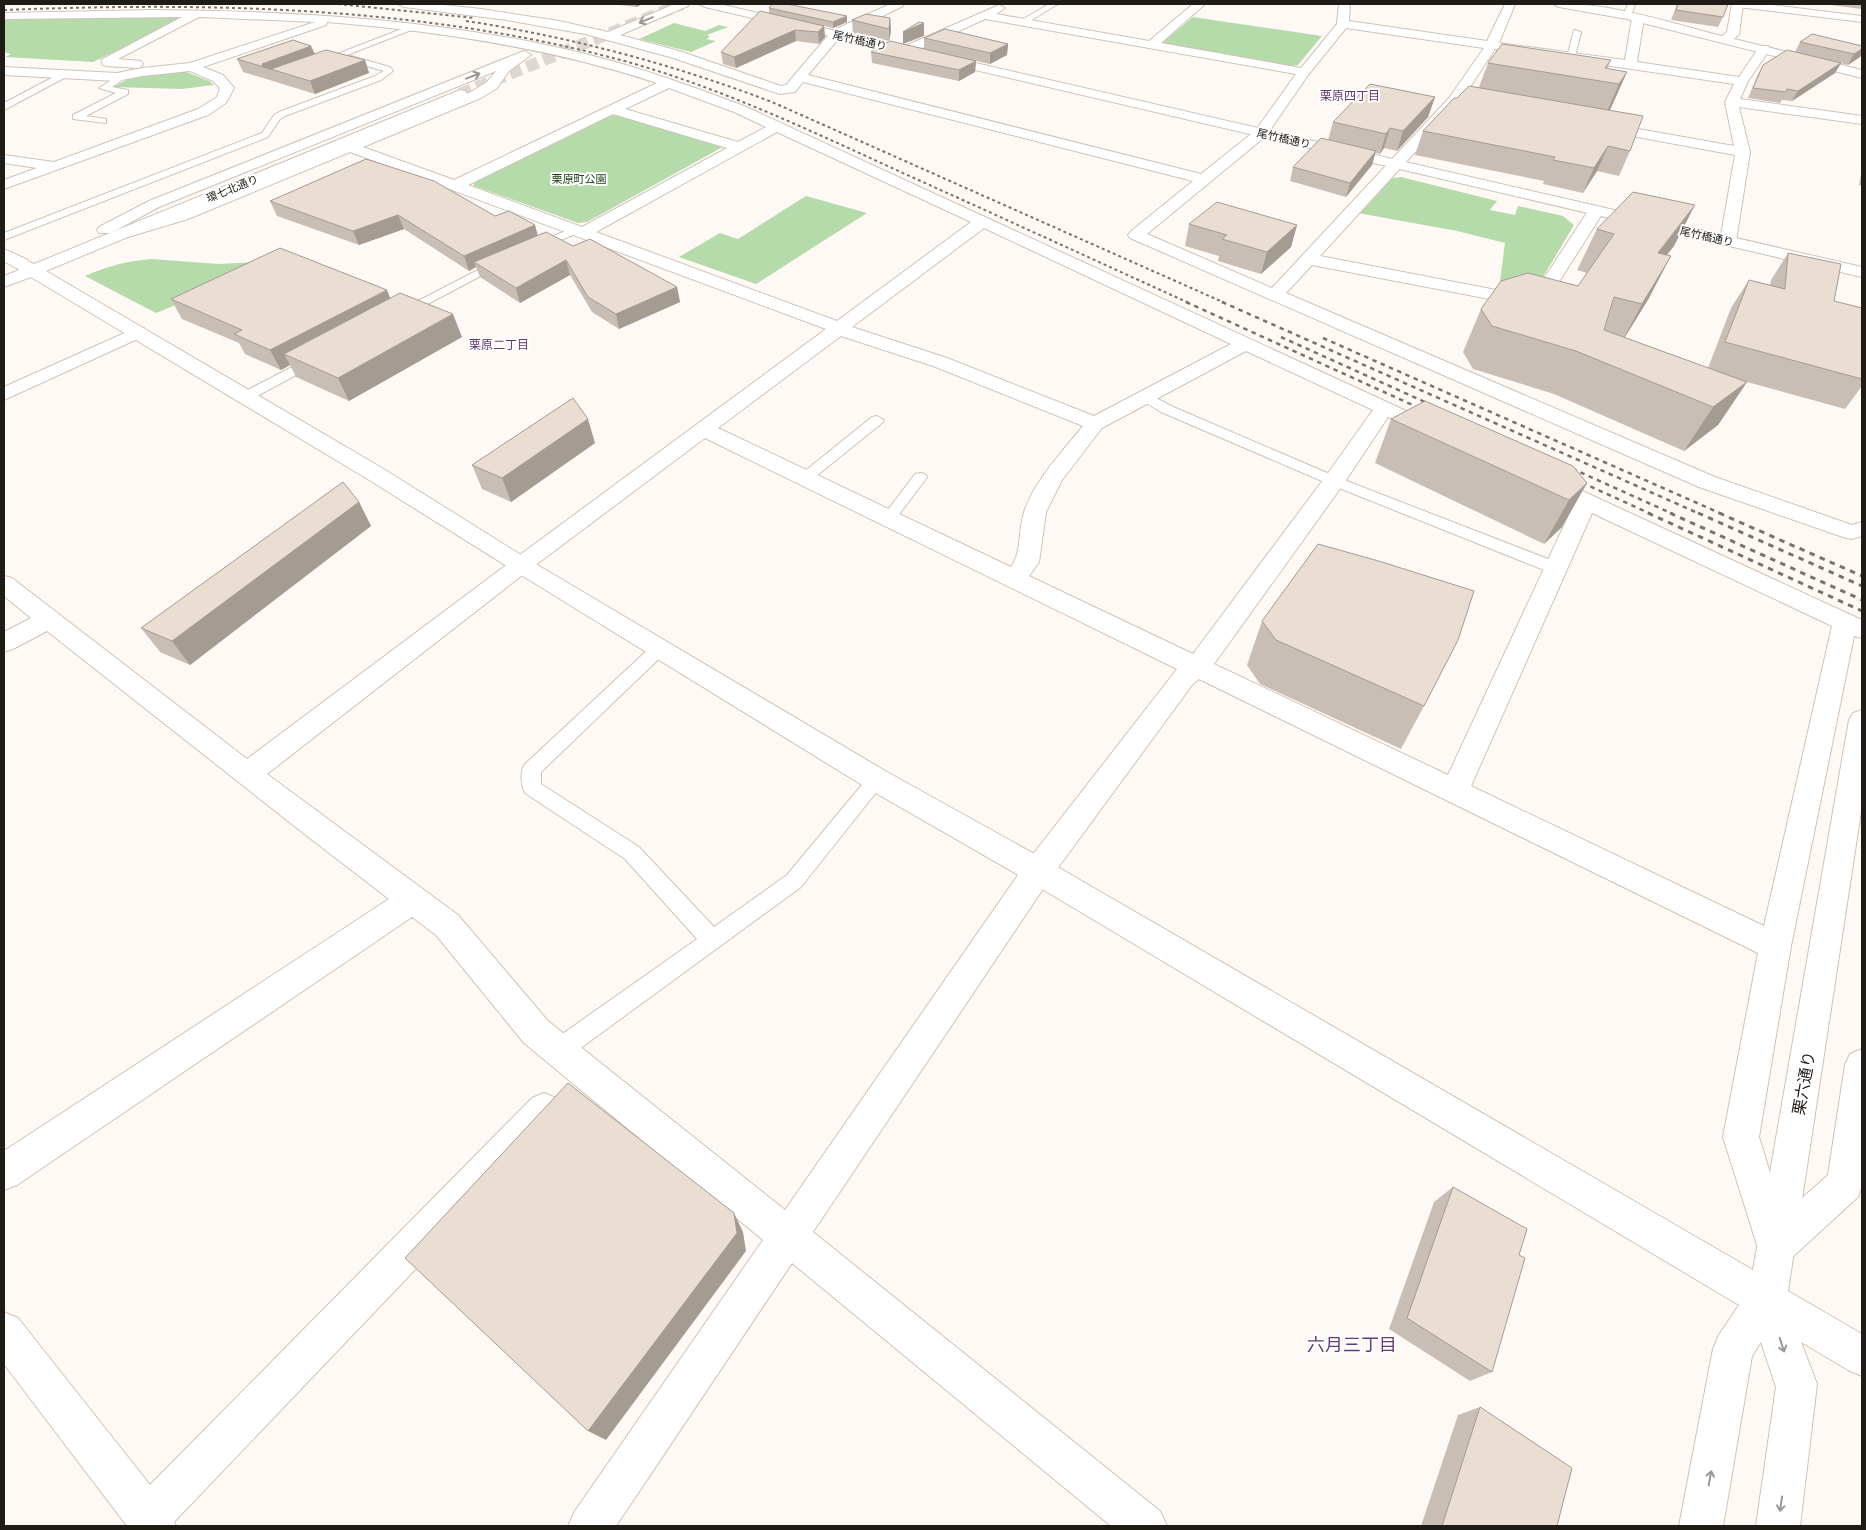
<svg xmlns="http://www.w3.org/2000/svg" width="1866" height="1530" font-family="Lato,'Noto Sans JP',sans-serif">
	<rect width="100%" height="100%" fill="#fff9f5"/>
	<path fill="#b5dbaa" d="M75 15 186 17 93 62 5 57 11 54 4 52V17Z
		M1193 17 1322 36 1298 65 1291 66 1167 45 1163 42Z
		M674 23 705 31 719 25 728 27 707 35 710 37 706 39 716 41 691 52 639 39Z
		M184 71 209 81 214 85 182 89 113 87 134 76Z
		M619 115 720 144 721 148 587 222 578 223 474 186V182L610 116Z
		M1401 177 1497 201 1490 210 1515 215 1518 206 1563 216 1574 225 1534 292 1499 289 1505 243 1457 231 1358 213 1385 179Z
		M806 196 867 213 756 284 679 257 720 233 738 239Z
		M152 259 219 264 273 261 280 263 156 313 85 276C107 266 128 261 152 259Z"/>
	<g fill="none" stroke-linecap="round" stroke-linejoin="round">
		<path stroke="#ddd8d4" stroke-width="12" stroke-dasharray="12 6" stroke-linecap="butt" d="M460 94 682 4"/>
		<defs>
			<path id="lane" d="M1049 4H1058L1025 24 1018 22Z
				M1628 4 1635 5 1631 16 1627 18 1623 16Z
				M412 25 419 27 347 55 390 67 393 71 381 80 285 116 280 119 268 137 4 240V233L262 133 274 115 279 112 375 76 384 71 332 56Z
				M1574 30 1581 32 1575 57 1571 60 1567 57Z
				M63 72 66 73V77L4 110V103Z
				M117 74 120 75 122 80 112 87 128 90V94L86 116 106 119V123L73 119V115L116 93 99 88 113 79 114 75Z
				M576 227 581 230 580 232 539 249H531L529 247 531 245Z
				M501 258 505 259 507 261 505 263 405 316 401 317 395 313Z
				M315 355 320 356 321 359 320 362 250 400 245 401 238 397 240 394Z
				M1145 392 1171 406 1339 478 1561 564 1563 568 1561 572 1555 573 1549 572 1329 484 1161 412 1140 399 1138 396 1140 393Z
				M877 416 884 420 882 423 810 481H800L798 478 800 475 872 417Z
				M920 473 925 474 927 477 925 480 894 521H884L881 518 884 515 915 474Z
				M660 642 666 644 669 648 666 652 541 772V784L639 847 714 927 787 875 870 775 877 773 884 775 886 780 801 887 567 1058 559 1061 551 1058 548 1050 551 1042 697 939 625 859 525 793C521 785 520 773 524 765L654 644Z"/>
			<path id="street" d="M398 4H434L481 9 559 21 608 32 675 4H689L688 6 620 35 679 51 781 86 786 85 832 31 890 4H904L903 6 840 37 808 75 1201 174 1256 130 1296 74 985 19 911 53H903L901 50 903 47 999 5 1005 8 996 14 1149 41 1193 4H1205L1161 43 1301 68 1337 24 1339 4H1350L1349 21 1487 41 1505 4H1515L1499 43 1625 60 1632 18 1638 15 1644 18 1637 62 1739 77 1760 46H1768L1770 49 1748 81 1740 99 1862 116V124L1739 107 1750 152 1736 241 1734 244H1722L1720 241 1735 155 1599 130 1592 126 1599 122 1734 146 1725 102 1734 84 1495 49 1459 104 1320 256 1532 297 1590 208H1602L1604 211 1543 307 1537 308 1312 265 1286 293 1715 477 1852 525 1862 522V536L1851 539 1843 537 1699 487 1130 238 1128 235 1130 232 1193 181 803 82 795 92 780 94 670 57 585 34 507 20 404 7ZM1346 28 1484 48 1449 98 1272 288 1147 234 1266 136 1308 75Z
				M1732 4H1764L1862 16V22L1738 7Z
				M150 10C298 11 446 19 589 55 642 68 693 87 744 106L1439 426 1442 430 1439 434 1432 436 1388 417 1342 486 1214 664 1448 775 1574 504 1536 487 1533 482 1536 477 1544 475 1552 477 1862 620V638L1854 636 1791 946 1759 1137 1783 1215 1828 1175 1845 1065 1850 1054 1862 1049V1186L1858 1197 1788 1261 1775 1267 1762 1261 1723 1137 1758 953 1199 679 1192 685 1049 880 813 1232 1160 1511 1167 1526H1111L792 1263 616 1526H568L575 1511 763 1240 524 1043 436 935 412 917 17 1185 4 1190V1151L389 899 307 836 47 631 13 649 4 652V632L31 618 4 596V576L12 578 247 759 513 560 826 329 350 152 188 219 128 237 122 235 120 232 122 229 176 213 471 92 487 82 496 71 159 207 111 233H99L97 230 99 227 149 201 521 52 525 51 531 55 509 71 497 88 481 98 363 147 454 180 657 83C550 48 439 31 327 22L326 25 203 67 223 75 234 88 226 103 208 115 4 189V180L37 168 4 163V155L54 162 198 109 217 97 220 88 213 81 190 71 142 76 117 81 4 75V67L117 73 142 68 190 63 315 22 199 17 118 59 141 61 143 64 141 67 137 68 107 66 103 65 101 60 182 17 4 19V13ZM669 88 734 112 766 127 738 142 625 109ZM613 114 727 148 582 227 468 185ZM777 132 971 222 837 321 596 232ZM984 228 1231 344 1094 416 947 358 852 327ZM841 336 933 366 1083 426C1062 452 1035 480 1024 512 1018 530 1022 552 1011 567L718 428ZM1246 351 1373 410 1326 476 1193 654 1029 576 1039 562 1046 512 1062 480 1102 428ZM705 438 1177 669 1027 862 785 1210 548 1021 458 915 267 774 529 570ZM1592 513 1832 626 1764 926 1471 786Z
				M4 249 28 260 30 264 28 268H16L4 261Z
				M138 327 144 328 147 332 144 336 4 400V387Z
				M544 1093 556 1098 561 1110 556 1122 174 1522 176 1526H127L4 1364V1312L18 1318 150 1485 532 1098Z"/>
			<path id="secondary" d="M699 4H719L1862 267V277L705 7Z
				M1553 4C1605 1 1671 23 1722 36L1727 32 1732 4H1743L1739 34 1734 39 1862 70V78L1627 19 1559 7Z
				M460 90 465 91 467 94 465 97 46 271 382 468 529 560 887 772 1049 862 1753 1270 1849 720 1853 713 1862 710V805L1788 1291 1862 1334V1376L1848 1370 1801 1342 1817 1384 1800 1526H1756L1776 1387 1761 1342 1752 1356 1723 1526H1679L1713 1349 1719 1335 1739 1305 1027 880 867 788 513 570 366 478 31 277 4 287V276L19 270 14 264 16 260 22 259 34 264Z"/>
		</defs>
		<use href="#lane" stroke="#d0c3b8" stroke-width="2"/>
		<use href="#street" stroke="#d0c3b8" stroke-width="2"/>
		<use href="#secondary" stroke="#d0c3b8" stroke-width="2"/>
		<use href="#lane" fill="#fff" fill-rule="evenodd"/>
		<use href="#street" fill="#fff" fill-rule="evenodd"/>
		<use href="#secondary" fill="#fff" fill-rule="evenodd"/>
		<path stroke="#78736f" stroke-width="2" stroke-dasharray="3 3" stroke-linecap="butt" d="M338 4 475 18
			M4 10C213 2 425 6 628 62 720 88 807 129 894 169 992 213 1090 258 1189 303
			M466 21C571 37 672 64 772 102L1225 303"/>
		<path stroke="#78736f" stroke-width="2.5" stroke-dasharray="4.5 4.5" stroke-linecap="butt" d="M1186 302 1428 412
			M1222 302 1700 514
			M1281 337 1436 407
			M1323 338 1722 514
			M1564 465 1673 514
			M1574 479 1651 514"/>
		<path stroke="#78736f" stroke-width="3" stroke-dasharray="5.5 5.5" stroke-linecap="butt" d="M1648 513 1862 611
			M1670 513 1862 600
			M1698 513 1862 586
			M1719 513 1862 576"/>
	</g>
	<path fill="#c9beb5" d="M611 4H643L636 7Z
		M1677 4H1728L1723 17 1718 27 1671 20Z
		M1822 4H1862V9Z
		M769 8 847 16V22L833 28 824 26 825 37 819 44 796 41 736 68 723 64 721 52 769 13Z
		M890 18 891 31 889 41 853 33 852 20Z
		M924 38 1008 44 1007 55 990 64 976 61 975 72 959 81 872 63 871 52 924 49Z
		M1800 42 1862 46V53L1860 57 1848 65 1795 52Z
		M315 54 365 60 369 73 315 94 243 72 237 59Z
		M1611 60 1607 69 1627 72 1609 110 1630 151 1619 176 1597 171 1583 193 1543 184 1544 181 1415 155 1423 131 1479 87 1488 63Z
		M1841 63 1835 73 1792 101 1782 100 1780 103 1748 98 1758 74 1763 65Z
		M1435 97 1428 117 1397 151 1384 148 1380 154 1375 153 1372 165 1346 197 1290 181 1293 167 1328 140 1333 122Z
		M1862 169V186L1859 185Z
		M270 201 495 216 535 225 537 235 573 246 677 287 680 302 619 329 592 312 570 275 520 303 480 277 476 267 469 271 404 229 359 245 277 216Z
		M1189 224 1297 225 1291 247 1261 274 1218 261 1219 256 1185 246Z
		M1597 229 1674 246 1666 255 1649 298 1624 338 1708 368 1731 308 1749 280 1770 285 1771 280 1788 253 1834 301 1862 308V386L1845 409 1747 382 1718 425 1684 451 1554 394 1473 369 1463 352 1481 309 1578 286 1587 273 1577 270Z
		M390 298 462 337 349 401 296 377 290 365 281 370 245 354 239 343 182 319 171 299Z
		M1391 419 1587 483 1562 527 1544 544 1375 463Z
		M595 443 511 502 482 489 472 465Z
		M359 502 371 526 190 665 160 652 141 628Z
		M1262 621 1424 706 1401 749 1260 684 1247 665Z
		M1453 1187 1519 1255 1492 1372 1470 1381 1389 1329 1434 1202Z
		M1480 1407 1557 1526H1421L1458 1415Z"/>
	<path fill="#a49b93" d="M636 4H643L636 7Z
		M847 16V22L833 28V22Z
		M890 18 891 31 889 41V29Z
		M924 23V36L903 44V32Z
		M824 26 825 37 819 44 818 32Z
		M795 30 796 41 736 68 734 57Z
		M1008 44 1007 55 990 64V53Z
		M311 46 317 58 281 72 263 67 262 64Z
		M1862 49V53L1860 57 1848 65 1854 54Z
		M365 60 369 73 315 94 310 81Z
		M976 61 975 72 959 81V70Z
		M1841 63 1835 73 1792 101 1798 91Z
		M1627 72 1611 108 1603 121 1619 84Z
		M1435 97 1428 117 1397 151 1403 131Z
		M1390 128 1384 148 1380 154 1386 134Z
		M1608 146 1597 171 1583 193 1594 168Z
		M1376 151 1372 165 1346 197 1350 183Z
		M1695 205 1674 246 1635 295 1658 253Z
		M398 215 404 229 359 245 353 231Z
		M535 225 539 240 474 262 476 267 469 271 464 256Z
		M1297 225 1291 247 1261 274 1267 252Z
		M1671 256 1649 298 1619 347 1642 304Z
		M566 260 570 275 520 303 516 288Z
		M677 287 680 302 619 329 616 314Z
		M387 290 395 310 284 354 290 365 281 370 270 350Z
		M453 314 462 337 349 401 338 378Z
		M1747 382 1718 425 1684 451 1713 407Z
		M588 419 595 443 511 502 502 478Z
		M1587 483 1562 527 1544 544 1569 500Z
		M359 502 371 526 190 665 172 641Z
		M734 1213 743 1232 746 1251 606 1440 588 1431Z"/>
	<path fill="#eaddd2" stroke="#a49b93" d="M772 4H787L847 16 833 22 769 8Z
		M1678 4H1728L1723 17 1676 10Z
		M760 11 824 26 818 32 795 30 734 57 721 52Z
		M866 14 890 18 889 29 852 20Z
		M919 22 924 23 903 32Z
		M945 29 1008 44 990 53 924 38Z
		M1812 34 1862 46V49L1854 54 1800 42Z
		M293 40 311 46 262 64 263 67 271 69 326 50 365 60 310 81 237 59Z
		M890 41 976 61 959 70 871 52Z
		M1502 44 1611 60 1605 68 1627 72 1619 84 1488 63Z
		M1787 50 1841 63 1798 91 1787 89 1786 92 1753 88 1763 65Z
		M1370 84 1435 97 1403 131 1390 128 1386 134 1333 122Z
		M1469 86 1643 116 1630 151 1608 146 1594 168 1553 160 1555 157 1423 131 1454 98H1457Z
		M1321 138 1376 151 1350 183 1293 167Z
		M366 159 434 181 495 216 509 211 535 225 464 256 398 215 353 231 270 201Z
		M1633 192 1695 205 1658 253 1671 256 1642 304 1614 297 1604 330 1747 382 1713 407 1576 351 1492 326 1481 309 1501 281 1528 273 1578 286 1614 234 1597 229Z
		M1217 202 1297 225 1267 252 1222 239 1227 235 1189 224Z
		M546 232 573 246 590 239 677 287 616 314 588 297 566 260 516 288 474 262Z
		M280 248 387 290 270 350 234 334 242 330 171 299Z
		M1788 253 1841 264 1834 301 1862 308V379L1725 342 1749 280 1785 289Z
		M400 293 453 314 338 378 284 354Z
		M573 398 588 419 502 478 472 465Z
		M1425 401 1573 466 1587 483 1569 500 1391 419Z
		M343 482 359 502 172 641 141 628Z
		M1318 544 1382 562 1474 591 1458 640 1424 706 1276 640 1262 621Z
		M568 1083 734 1213 737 1233 588 1431 405 1258Z
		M1453 1187 1527 1229 1519 1255 1525 1258 1492 1372 1407 1318Z
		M1480 1407 1572 1468 1557 1526H1442Z"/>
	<defs><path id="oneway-shaft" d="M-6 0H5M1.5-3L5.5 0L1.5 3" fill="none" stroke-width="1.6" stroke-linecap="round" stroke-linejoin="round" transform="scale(1.25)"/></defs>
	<g stroke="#9a9897">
		<use href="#oneway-shaft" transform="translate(646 20) rotate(157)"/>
		<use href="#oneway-shaft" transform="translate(473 76) rotate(-21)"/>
		<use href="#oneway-shaft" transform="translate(1782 1345) rotate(72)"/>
		<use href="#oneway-shaft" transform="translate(1710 1478) rotate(-80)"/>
		<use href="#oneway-shaft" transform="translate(1781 1504) rotate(98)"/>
	</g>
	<g text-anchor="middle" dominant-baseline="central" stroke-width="4" stroke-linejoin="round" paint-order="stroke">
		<g font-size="11" fill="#1f1b17" stroke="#fff">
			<text transform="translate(860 40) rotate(13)">尾竹橋通り</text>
			<text transform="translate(1284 138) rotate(13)">尾竹橋通り</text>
			<text transform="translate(232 188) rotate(-22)">環七北通り</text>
			<text transform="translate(1707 236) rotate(13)">尾竹橋通り</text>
		</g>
		<g font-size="11" fill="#204314" stroke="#fff">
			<text x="579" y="178">栗原町公園</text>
		</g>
		<g font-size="12" fill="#643b72" stroke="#fff">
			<text x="1350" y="95">栗原四丁目</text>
			<text x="499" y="344">栗原二丁目</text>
		</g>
		<g font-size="16" fill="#1f1b17" stroke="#fff">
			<text transform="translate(1803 1083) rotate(-80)">栗六通り</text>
		</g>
		<g font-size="18" fill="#643b72" stroke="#fff">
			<text x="1352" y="1344">六月三丁目</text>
		</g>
	</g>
	<rect width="1866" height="1530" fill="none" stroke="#1f1b17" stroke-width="10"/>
</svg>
